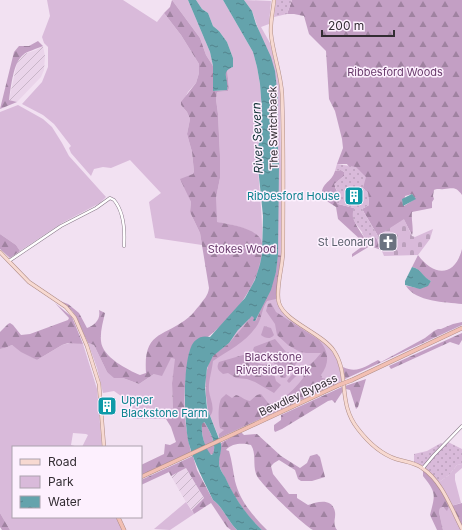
<svg xmlns="http://www.w3.org/2000/svg" width="462" height="530" font-family="Inter,sans-serif">
	<defs>
		<pattern id="industrial-furrows" width="10" height="10" patternUnits="userSpaceOnUse"><rect width="10" height="10" fill="#ead4ea"/><path d="M-1 1l2-2M0 10L10 0M9 11l2-2" fill="none" stroke="#c9b6c9"/></pattern>
		<pattern id="forest-firs" width="22" height="20" patternUnits="userSpaceOnUse"><rect width="22" height="20" fill="#c39fc4"/><path d="M5 1l3.5 6h-7zM16 11l3.5 6h-7z" fill="#9f82a0"/></pattern>
		<pattern id="cemetery-stones" width="16" height="16" patternUnits="userSpaceOnUse"><rect width="16" height="16" fill="#d9bada"/><path d="M2 7V4a2 2 0 0 1 4 0v3zM10 15v-3a2 2 0 0 1 4 0v3z" fill="#bba0bc"/></pattern>
		<pattern id="garden-dots" width="8" height="8" patternUnits="userSpaceOnUse"><rect width="8" height="8" fill="#d9bada"/><path d="M2 2h.1M6 6h.1" fill="none" stroke="#bba0bc" stroke-width="1.8" stroke-linecap="round"/></pattern>
		<pattern id="water-ripples" width="26" height="14" patternUnits="userSpaceOnUse"><rect width="26" height="14" fill="#64a3ac"/><path d="M2 4q2-2 4 0t4 0M15 11q2-2 4 0t4 0" fill="none" stroke="#53858d"/></pattern>
	</defs>
	<rect width="100%" height="100%" fill="#f2e1f2"/>
	<path fill="url(#industrial-furrows)" d="M43 46 45 56 44 70 41 77 17 102 9 100 17 63 24 54 36 50Z
		M186 468 204 498 192 510 186 502 171 476Z"/>
	<path fill="#d9bada" d="M47 0H123L157 22 164 13 181 35 199 64V73L196 83 188 92 181 105 187 112 190 119 187 134 192 152 194 172 189 197 191 202 190 212 200 233 202 245 155 238 149 202 161 193 130 160 111 168 103 167 94 169 91 176 71 153 69 148 71 146 54 124 43 115 22 104 42 82 48 67V47L44 43 42 37 50 16Z
		M172 0H188L210 52 213 66 206 55 200 38Z
		M196 0H223L253 52 257 67 260 84 262 111 258 151C259 156 258 161 258 166 259 192 263 216 262 242 252 227 233 225 216 222V198L220 178V156L218 114 216 99 217 92 228 91 229 88 227 69 233 67V58L227 42 219 31 213 26 208 13 202 9Z
		M244 0 271 1 269 24 261 27 270 43 279 79 280 93 282 254 276 299 282 311 286 315C301 326 324 339 334 354 339 362 340 372 342 381L219 438 207 408 209 363 238 330 278 183 279 165 277 137 278 120 276 80 252 11Z
		M18 105 43 119 52 127 62 143 69 156 106 197 100 203 62 223 20 251 16 245 0 234V112Z
		M73 342 83 344 97 389 102 447H82L88 435 86 434 73 433 71 445 78 447H13V517H116L122 530H10L0 513V349L5 348 12 345 37 360 62 345Z
		M88 343 94 345 107 372 139 384 154 374H158L171 358 176 359 172 383 173 419H133L132 404 122 405 121 396 114 391 103 393 97 368Z
		M462 464V468L455 474V480L461 503 451 506 439 482 449 475 457 465Z
		M186 502 194 514 170 530 154 529Z
		M442 507 447 510 449 507 461 530H443L439 512 440 508Z"/>
	<path fill="url(#forest-firs)" fill-rule="evenodd" d="M172 0 200 38 206 55 213 66V91L227 90 225 72 227 69 229 88 228 91 217 92 216 99 218 114 220 156V178L216 198 217 222C229 224 248 227 257 235 264 240 263 250 261 258 254 297 222 329 190 350 183 384 182 418 191 452L141 475V465L164 454 165 444 170 445 176 442 171 427 166 419 173 418 172 383 175 359 171 358 162 376 154 374 139 384 123 378H114L107 372 94 345 88 343 75 315 72 311 57 300 68 304 79 313 87 328C95 325 101 319 99 310L105 313C103 322 100 332 101 341 102 357 128 370 140 375L146 373C143 330 164 338 189 317 193 314 196 309 199 306 204 299 208 296 209 288L200 233 190 212 191 202 180 179 193 174 194 172 192 152 187 134 190 119 187 112 181 105V102L196 83 199 73V64L181 35 164 13 170 7Z
		M292 0H462V195C456 187 454 188 444 189 440 190 438 188 434 190L433 196 434 199 432 202V208L412 212C411 219 414 230 412 235L404 220 378 236 362 209 369 205 368 193 363 188 347 164H337L343 148 342 139 335 111 329 99 326 51 309 34 304 16 294 14H287ZM412 194 415 199 404 206 405 196Z
		M38 41 43 46C37 49 27 51 23 55 13 63 11 87 9 100L17 102 0 109 14 52 19 46H29Z
		M341 170 344 172V176L338 181 335 187 339 196 336 200 338 204 354 208C354 213 353 218 355 222 356 226 365 239 368 242L376 237 381 250 370 246 352 257V254L364 245 362 241 338 219 336 207 322 198C320 182 331 184 335 171Z
		M0 234 16 245 20 251 10 258 0 249Z
		M462 249V304C445 302 416 302 406 286 418 287 422 292 431 281 422 278 422 269 412 267L418 255C434 277 455 277 462 249Z
		M278 255 282 256 276 299 267 301C262 308 262 317 258 324 246 343 230 349 213 361 212 371 208 382 209 391 210 399 216 409 210 416 205 400 202 370 213 356 216 351 225 348 230 342 237 334 244 325 252 316H253L256 321 276 272Z
		M55 303 72 317 83 344 68 343 62 345 37 360 21 352 12 345 5 348 0 349V332L8 324 10 323 13 325 21 335 30 334 68 320 69 318Z
		M271 303 276 312 319 340C329 351 330 363 321 375L322 378 326 379 329 378 335 384 219 438V434L224 430 220 428C218 421 218 405 221 399 222 397 225 396 226 394L232 398 236 395C241 396 244 400 250 401L257 395 261 394 269 404C284 400 294 390 303 378L304 375 300 374 295 377 289 383 287 381C294 370 300 372 309 365 314 362 317 357 321 353H306L300 352 288 345 277 335 275 324 266 311 268 304Z
		M462 322V325L345 379 343 367C357 374 366 366 378 360L381 362 425 338 434 331 438 329H441L453 324Z
		M264 326 271 328 274 335C270 340 265 338 261 335Z
		M462 333V340L459 345 450 342 391 369 389 366Z
		M275 339 286 352 292 353 299 357V360L285 378H281L274 363 266 358 259 356 253 350 254 347Z
		M243 355 252 356C258 365 260 365 271 364L276 381 281 385 274 393 255 382 247 379 236 378 228 373 223 374C218 370 216 368 219 362Z
		M366 379 358 407 356 409 350 390 346 389 345 386Z
		M342 387 343 391 335 403 332 400 328 401 282 429 275 432 274 430V425L281 420V415Z
		M204 422 205 423C210 432 217 443 213 454L210 455C204 446 201 434 202 423Z
		M241 432 244 435 257 434 281 456 300 468 307 463 310 456 317 454 320 457 325 477 312 481H301L298 479 295 470 279 460 274 463 271 466 273 474 289 494H297V498L308 505C317 502 332 497 335 512 336 519 332 523 337 530 330 530 319 530 313 530 304 526 261 484 257 476 252 466 257 454 251 445 243 443 232 443 226 450L229 451C232 461 233 471 235 481 240 501 253 516 267 530H262C245 515 234 497 224 476 222 472 220 469 219 464 218 457 222 450 221 443Z
		M193 456 197 470 213 500C222 506 228 521 237 530H231L227 527 211 503 194 514 192 510 204 498 186 468 171 476 169 472 141 485V480Z
		M423 470C436 479 443 493 449 507L447 511 443 507 440 508 439 512 443 530H437L430 515C435 495 437 493 423 476Z
		M462 503V527L451 506Z
		M0 513 10 530H2L0 527Z"/>
	<path fill="url(#cemetery-stones)" d="M404 219 412 236 415 237 433 229 430 239 418 255 384 256 376 237Z"/>
	<path fill="url(#garden-dots)" d="M276 0H292L287 14 274 17Z
		M337 164 356 167 366 177 363 188 368 193 369 205 362 209 378 236 368 242 366 241C364 238 363 235 362 232 356 223 350 220 354 208L338 204 335 200 339 196 334 184 344 176V172L341 170 335 171Z
		M448 442 462 449V464L457 465 449 475 439 482 424 468Z
		M441 443 443 444 423 466 414 462V454L427 451Z"/>
	<path fill="url(#water-ripples)" fill-rule="evenodd" d="M188 0H196L202 9 208 13 213 26 219 31 227 42 233 58V67C220 72 229 78 227 90L213 91V66L210 52Z
		M223 0H244L252 11 256 24 271 57 275 71 278 98V120L277 132 279 165 278 255 276 272 271 290 255 321H253L254 318 252 316 238 330 229 343 213 356 207 368 205 387 207 408 221 444C222 451 219 456 219 462 219 468 222 472 225 477 234 497 246 515 262 530H237C228 521 222 506 213 500 204 481 195 465 189 444 184 427 181 350 196 340 200 336 205 336 210 337L245 298 255 280 260 264 262 254 263 216 258 167 259 153 258 151 262 111 260 84 257 67 253 52ZM204 422 205 423C210 432 217 443 213 454L211 455C204 446 201 434 202 424Z
		M412 194 416 199 403 206 402 199Z
		M412 267C422 269 423 278 431 281L428 286 420 289 405 285V281Z"/>
	<g fill="none" stroke-linecap="round" stroke-linejoin="round">
		<defs>
			<path id="minor" d="M9 261 61 226 96 208 110 198 114 200C124 212 125 231 124 246
				M423 468 434 455 462 426"/>
			<path id="major" d="M274 0C273 11 270 23 271 34 273 54 281 74 282 94 284 146 283 199 283 251 283 266 275 290 279 303 285 322 322 333 334 351 350 375 337 403 358 429 368 442 381 454 396 459 405 462 414 462 422 468 442 481 451 508 462 529
				M0 252 29 282 66 307 75 318 87 346 99 384 104 447"/>
			<path id="highway" d="M352 380 462 328
				M141 477 339 385
				M118 517 124 530"/>
		</defs>
		<use href="#minor" stroke="#887988" stroke-width="3.5"/>
		<use href="#major" stroke="#af8c86" stroke-width="4"/>
		<use href="#highway" stroke="#af8c86" stroke-width="4.5"/>
		<use href="#minor" stroke="#fff" stroke-width="2.5"/>
		<use href="#major" stroke="#f7d9d1" stroke-width="3"/>
		<use href="#highway" stroke="#f2bfb3" stroke-width="3.5"/>
		<defs>
			<path id="highway-bridge" d="M339 385 352 380"/>
		</defs>
		<use href="#highway-bridge" stroke="#af8c86" stroke-width="4.5" stroke-linecap="butt"/>
		<use href="#highway-bridge" stroke="#f2bfb3" stroke-width="3.5"/>
	</g>
	<defs>
		<symbol id="building-square" viewBox="-11 -11 22 22"><rect x="-9" y="-9" width="18" height="18" rx="4" fill="#0f9aa8" stroke="#fdf0fe"/><path d="M-4-6H4V6H1V3H-1V6H-4ZM-2.5-4.3h1.7v1.8h-1.7ZM.8-4.3h1.7v1.8H.8ZM-2.5-1h1.7V.8h-1.7ZM.8-1h1.7V.8H.8Z" fill="#fff"/></symbol>
		<symbol id="church-square" viewBox="-11 -11 22 22"><rect x="-9" y="-9" width="18" height="18" rx="4" fill="#6b7280" stroke="#fdf0fe"/><path d="M-1.2-6h2.4v3.5h3.3v2.4h-3.3V6h-2.4V-.1h-3.3v-2.4h3.3Z" fill="#fff"/></symbol>
	</defs>
	<g fill-rule="evenodd">
		<use href="#building-square" x="343" y="185" width="22" height="22"/>
		<use href="#church-square" x="377" y="231" width="22" height="22"/>
		<use href="#building-square" x="96" y="395" width="22" height="22"/>
	</g>
	<g text-anchor="middle" dominant-baseline="central" stroke-width="3" stroke-linejoin="round" paint-order="stroke">
		<g font-size="11" fill="#6a3c6d" stroke="#fdf0fe">
			<text x="395" y="72">Ribbesford Woods</text>
			<text x="242" y="249">Stokes Wood</text>
			<text x="273" y="357">Blackstone<tspan x="273" dy="13">Riverside Park</tspan></text>
		</g>
		<g font-size="11" fill="#332d33" stroke="#fdf0fe">
			<text transform="translate(273 128) rotate(-91)">The Switchback</text>
			<text transform="translate(298 395) rotate(-25)">Bewdley Bypass</text>
		</g>
		<g font-size="11" fill="#0d838f" stroke="#fdf0fe" text-anchor="end">
			<text x="340" y="196">Ribbesford House</text>
			<text x="121" y="400" text-anchor="start">Upper<tspan x="121" dy="13">Blackstone Farm</tspan></text>
		</g>
		<g font-size="11" fill="#5b616d" stroke="#fdf0fe" text-anchor="end">
			<text x="374" y="242">St Leonard</text>
		</g>
		<g font-size="12" font-style="italic" fill="#0e2f33" stroke="#fdf0fe">
			<text transform="translate(257 138) rotate(-92)">River Severn</text>
		</g>
	</g>
	<rect x="12" y="446" width="130" height="72" fill="#fdf0fe" stroke="#aca2ad"/>
	<rect x="20" y="459" width="20" height="6" fill="#f7d9d1" stroke="#aca2ad"/>
	<text x="48" y="466" font-size="12" fill="#332d33">Road</text>
	<rect x="20" y="476" width="20" height="12" fill="#d9bada" stroke="#aca2ad"/>
	<text x="48" y="486" font-size="12" fill="#332d33">Park</text>
	<rect x="20" y="496" width="20" height="12" fill="url(#water-ripples)" stroke="#aca2ad"/>
	<text x="48" y="506" font-size="12" fill="#332d33">Water</text>
	<path d="M322 30v6h72v-6" fill="none" stroke="#332d33" stroke-width="2"/>
	<text x="328" y="30" font-size="12" fill="#332d33" stroke="#fdf0fe" stroke-width="3" paint-order="stroke">200 m</text>
</svg>
